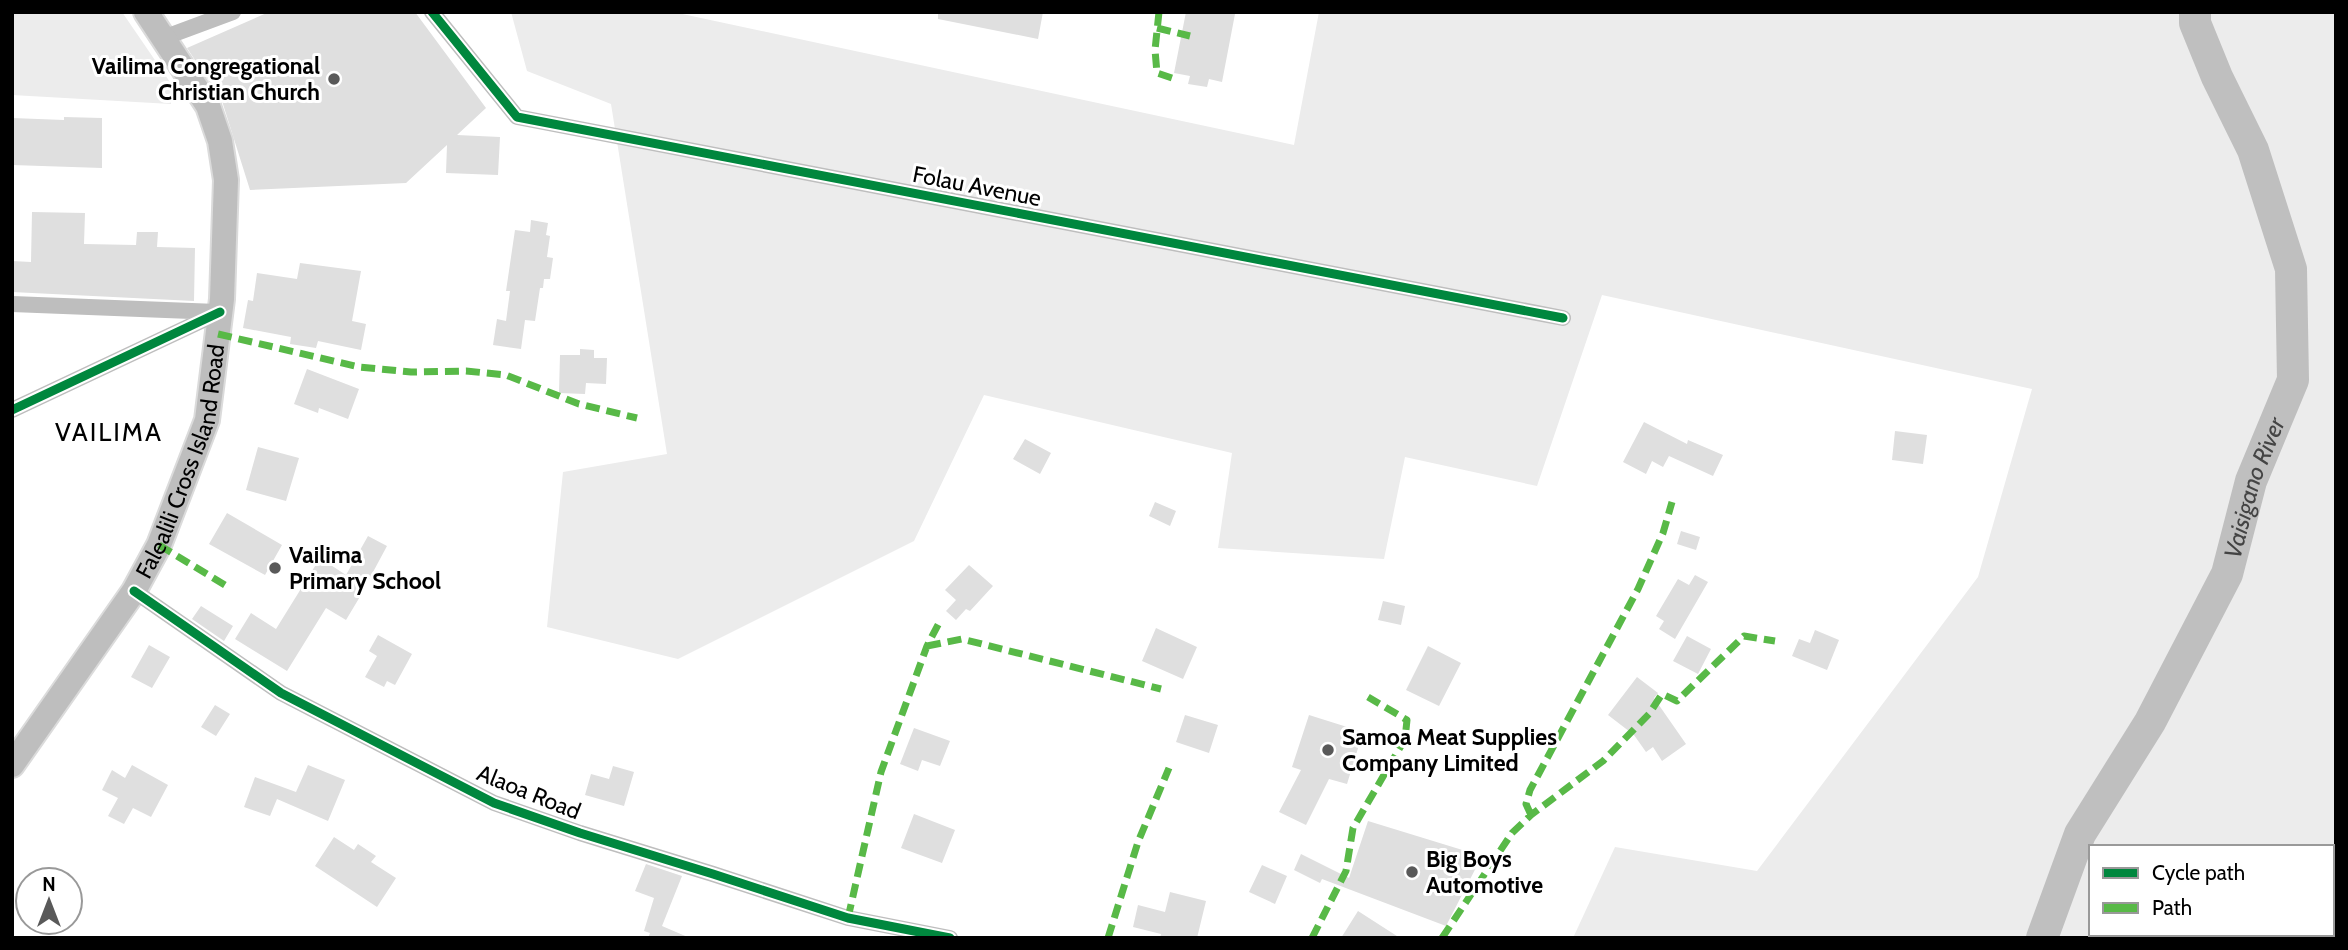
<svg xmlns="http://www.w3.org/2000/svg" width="2348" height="950" font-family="Cabin,sans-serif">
	<rect width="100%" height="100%" fill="#fff"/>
	<path fill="#ececec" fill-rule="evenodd" d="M12 12H122L172 85 171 104 12 95Z
		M511 12H673L1294 145 1319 12H2336V938H1573L1615 847 1757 871 1978 577 2032 389 1602 295 1537 486 1405 457 1384 559 1218 548 1232 453 984 395 914 541 678 659 547 627 563 472 667 454 611 104 527 71ZM2091 847H2332V934H2091Z"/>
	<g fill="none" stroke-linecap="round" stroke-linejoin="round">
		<path stroke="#bfbfbf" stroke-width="32" id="s1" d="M2042 938 2080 834 2150 722 2227 574 2251 481 2293 380 2291 269 2253 150 2217 77 2195 23V12"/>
	</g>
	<path fill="#dfdfdf" d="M269 12H415L486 108 457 135 500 137 498 175 446 173 447 145 406 183 250 190 222 101 187 48Z
		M938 12H1043L1038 39 938 19Z
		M1186 12 1235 14 1222 82 1209 79 1207 87 1188 84 1190 76 1174 73Z
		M64 117 102 118V168L12 165V118L64 120Z
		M32 212 85 213 84 244 136 245 137 232H158L157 247 195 248 194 301 12 292V261L31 262Z
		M531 220 548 223 546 235 550 236 547 257 553 258 550 279H544L543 288H540L535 321 525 320 521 349 493 345 497 319 506 321 510 291H506L515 230 530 232Z
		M300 263 361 271 352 321 366 324 361 350 318 341 316 348 290 344 291 337 243 328 248 300 253 301 257 273 297 279Z
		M580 349 594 350V358H607L606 384 586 383 585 394 559 393 560 355H580Z
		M307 369 359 389 348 419 319 408 318 413 294 404Z
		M1644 422 1687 444 1688 440 1723 455 1713 476 1669 456 1663 467 1652 461 1646 474 1623 462Z
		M1895 431 1927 435 1923 464 1892 460Z
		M1025 439 1051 453 1040 474 1013 459Z
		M258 447 299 458 286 501 246 490Z
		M1155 502 1176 511 1170 526 1149 516Z
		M227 513 282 545 265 575 209 544Z
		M1681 531 1700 537 1696 550 1677 544Z
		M368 536 387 546 358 600 346 620 326 608 287 671 235 639 251 613 276 629 320 558 346 575Z
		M969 565 993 586 970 611 966 609 956 620 946 611 956 600 945 590Z
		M1695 575 1708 582 1675 639 1659 629 1664 621 1656 616 1678 579 1689 585Z
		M1383 601 1405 606 1401 625 1378 620Z
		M201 606 233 626 224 641 192 619Z
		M1156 628 1197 647 1183 679 1142 661Z
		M1815 630 1839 640 1827 670 1792 656 1799 639 1810 643Z
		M378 635 412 654 395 685 387 681 384 687 365 677 377 656 369 651Z
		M1687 636 1711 649 1698 674 1673 661Z
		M149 645 170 657 152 688 131 677Z
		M1428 646 1461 663 1439 706 1406 690Z
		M1637 677 1658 693 1654 698 1686 744 1662 761 1653 747 1646 752 1634 735 1608 715Z
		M215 705 230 714 216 736 201 727Z
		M1185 715 1218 725 1209 753 1176 742Z
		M1309 715 1363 732 1347 784 1329 779 1306 825 1279 812 1301 770 1292 767Z
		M914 728 950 741 940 766 922 760 918 771 900 764Z
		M132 765 168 785 151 817 133 808 124 824 108 816 118 798 102 790 112 770 125 778Z
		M308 765 345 780 328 821 277 799 270 816 244 807 255 777 296 792Z
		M613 766 634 772 624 806 585 795 591 774 609 779Z
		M914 814 955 830 942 863 901 848Z
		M1368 821 1482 856 1446 926 1322 879 1320 883 1294 870 1301 854 1349 878Z
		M334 837 354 850 358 844 376 856 371 862 396 878 377 907 315 866Z
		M646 864 682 876 662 926 690 938H648L650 933 644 931 654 898 635 891Z
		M1262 865 1287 876 1275 904 1249 892Z
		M1170 892 1206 901 1197 938H1160L1161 934 1133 927 1138 905 1165 912Z
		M1358 911 1400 938H1341Z"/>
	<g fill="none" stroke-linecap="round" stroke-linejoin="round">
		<defs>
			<g id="primary">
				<path id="s2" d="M12 765 134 591 159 545 207 420 222 299 226 180 220 141 208 106 146 12"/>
			</g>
		</defs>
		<use href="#primary" stroke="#dbdbdb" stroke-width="28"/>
		<path stroke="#bebebe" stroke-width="16" d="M432 12 517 117 1563 318
			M163 38 233 12
			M12 304 217 312
			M12 410 220 312
			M134 591 281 693 494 803 580 833 713 874 848 918 950 938"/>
		<use href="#primary" stroke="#bebebe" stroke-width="24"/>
		<path stroke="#58b947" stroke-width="7" stroke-dasharray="14 7" stroke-linecap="butt" d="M1159 12 1155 50 1157 73 1175 79
			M1157 28 1190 36
			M218 334 359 367 411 372 466 371 506 375 579 404 637 418
			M159 545 225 585
			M927 646 962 639 1161 689
			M1531 815 1526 804 1530 790 1638 589 1663 533 1672 502
			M848 918 881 772 927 646 940 621
			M1108 938 1138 842 1169 768
			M1312 938 1346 871 1353 828 1405 739 1407 720 1368 697
			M1442 938 1512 833 1531 815 1603 761 1649 714 1662 694 1677 701 1744 636 1775 641"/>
		<defs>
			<path id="cycleway" d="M432 12 517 117 1563 318
				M12 410 220 312
				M134 591 281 693 494 803 580 833 713 874 848 918 950 938"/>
		</defs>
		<use href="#cycleway" stroke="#fff" stroke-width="13"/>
		<use href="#cycleway" stroke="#00873e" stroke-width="9"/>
	</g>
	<g fill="#595959" stroke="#fff" stroke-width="2.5">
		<circle cx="334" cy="79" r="7"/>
		<circle cx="275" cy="568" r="7"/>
		<circle cx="1328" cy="750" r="7"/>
		<circle cx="1412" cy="872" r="7"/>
	</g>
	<g text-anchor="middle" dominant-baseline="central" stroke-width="6" stroke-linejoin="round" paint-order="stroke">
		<g font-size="23" font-weight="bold" fill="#000" stroke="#fff" text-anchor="start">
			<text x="320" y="66" text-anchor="end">Vailima Congregational<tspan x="320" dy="26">Christian Church</tspan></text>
			<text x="289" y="555">Vailima<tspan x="289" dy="26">Primary School</tspan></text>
			<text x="1342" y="737">Samoa Meat Supplies<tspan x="1342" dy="26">Company Limited</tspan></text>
			<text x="1426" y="859">Big Boys<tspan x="1426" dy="26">Automotive</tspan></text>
		</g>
		<g font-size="23" fill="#000" stroke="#fff">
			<text transform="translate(977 186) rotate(11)">Folau Avenue</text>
			<text stroke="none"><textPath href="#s2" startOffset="352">Falealili Cross Island Road</textPath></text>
			<text transform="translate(529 792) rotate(22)">Alaoa Road</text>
		</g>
		<g font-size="24" font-style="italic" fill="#444" stroke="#fff">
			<text stroke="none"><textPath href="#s1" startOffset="500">Vaisigano River</textPath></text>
		</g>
		<g font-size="26" letter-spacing="2" fill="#000" stroke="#fff">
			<text x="109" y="432">VAILIMA</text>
		</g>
	</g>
	<rect width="2348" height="950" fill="none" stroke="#000000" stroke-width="28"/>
	<rect x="2089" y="845" width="245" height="91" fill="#ffffff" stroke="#999999" stroke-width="2"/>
	<rect x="2103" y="868" width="35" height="10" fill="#00873e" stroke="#999999" stroke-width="2"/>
	<text x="2152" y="880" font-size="21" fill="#000000">Cycle path</text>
	<rect x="2103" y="903" width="35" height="10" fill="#58b947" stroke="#999999" stroke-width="2"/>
	<text x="2152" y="915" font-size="21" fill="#000000">Path</text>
	<g transform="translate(49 901)"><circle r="33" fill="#ffffff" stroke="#999999" stroke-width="2"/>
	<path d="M0-5L12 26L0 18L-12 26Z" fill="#595959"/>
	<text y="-10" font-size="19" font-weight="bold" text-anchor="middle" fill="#000000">N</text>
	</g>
</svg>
